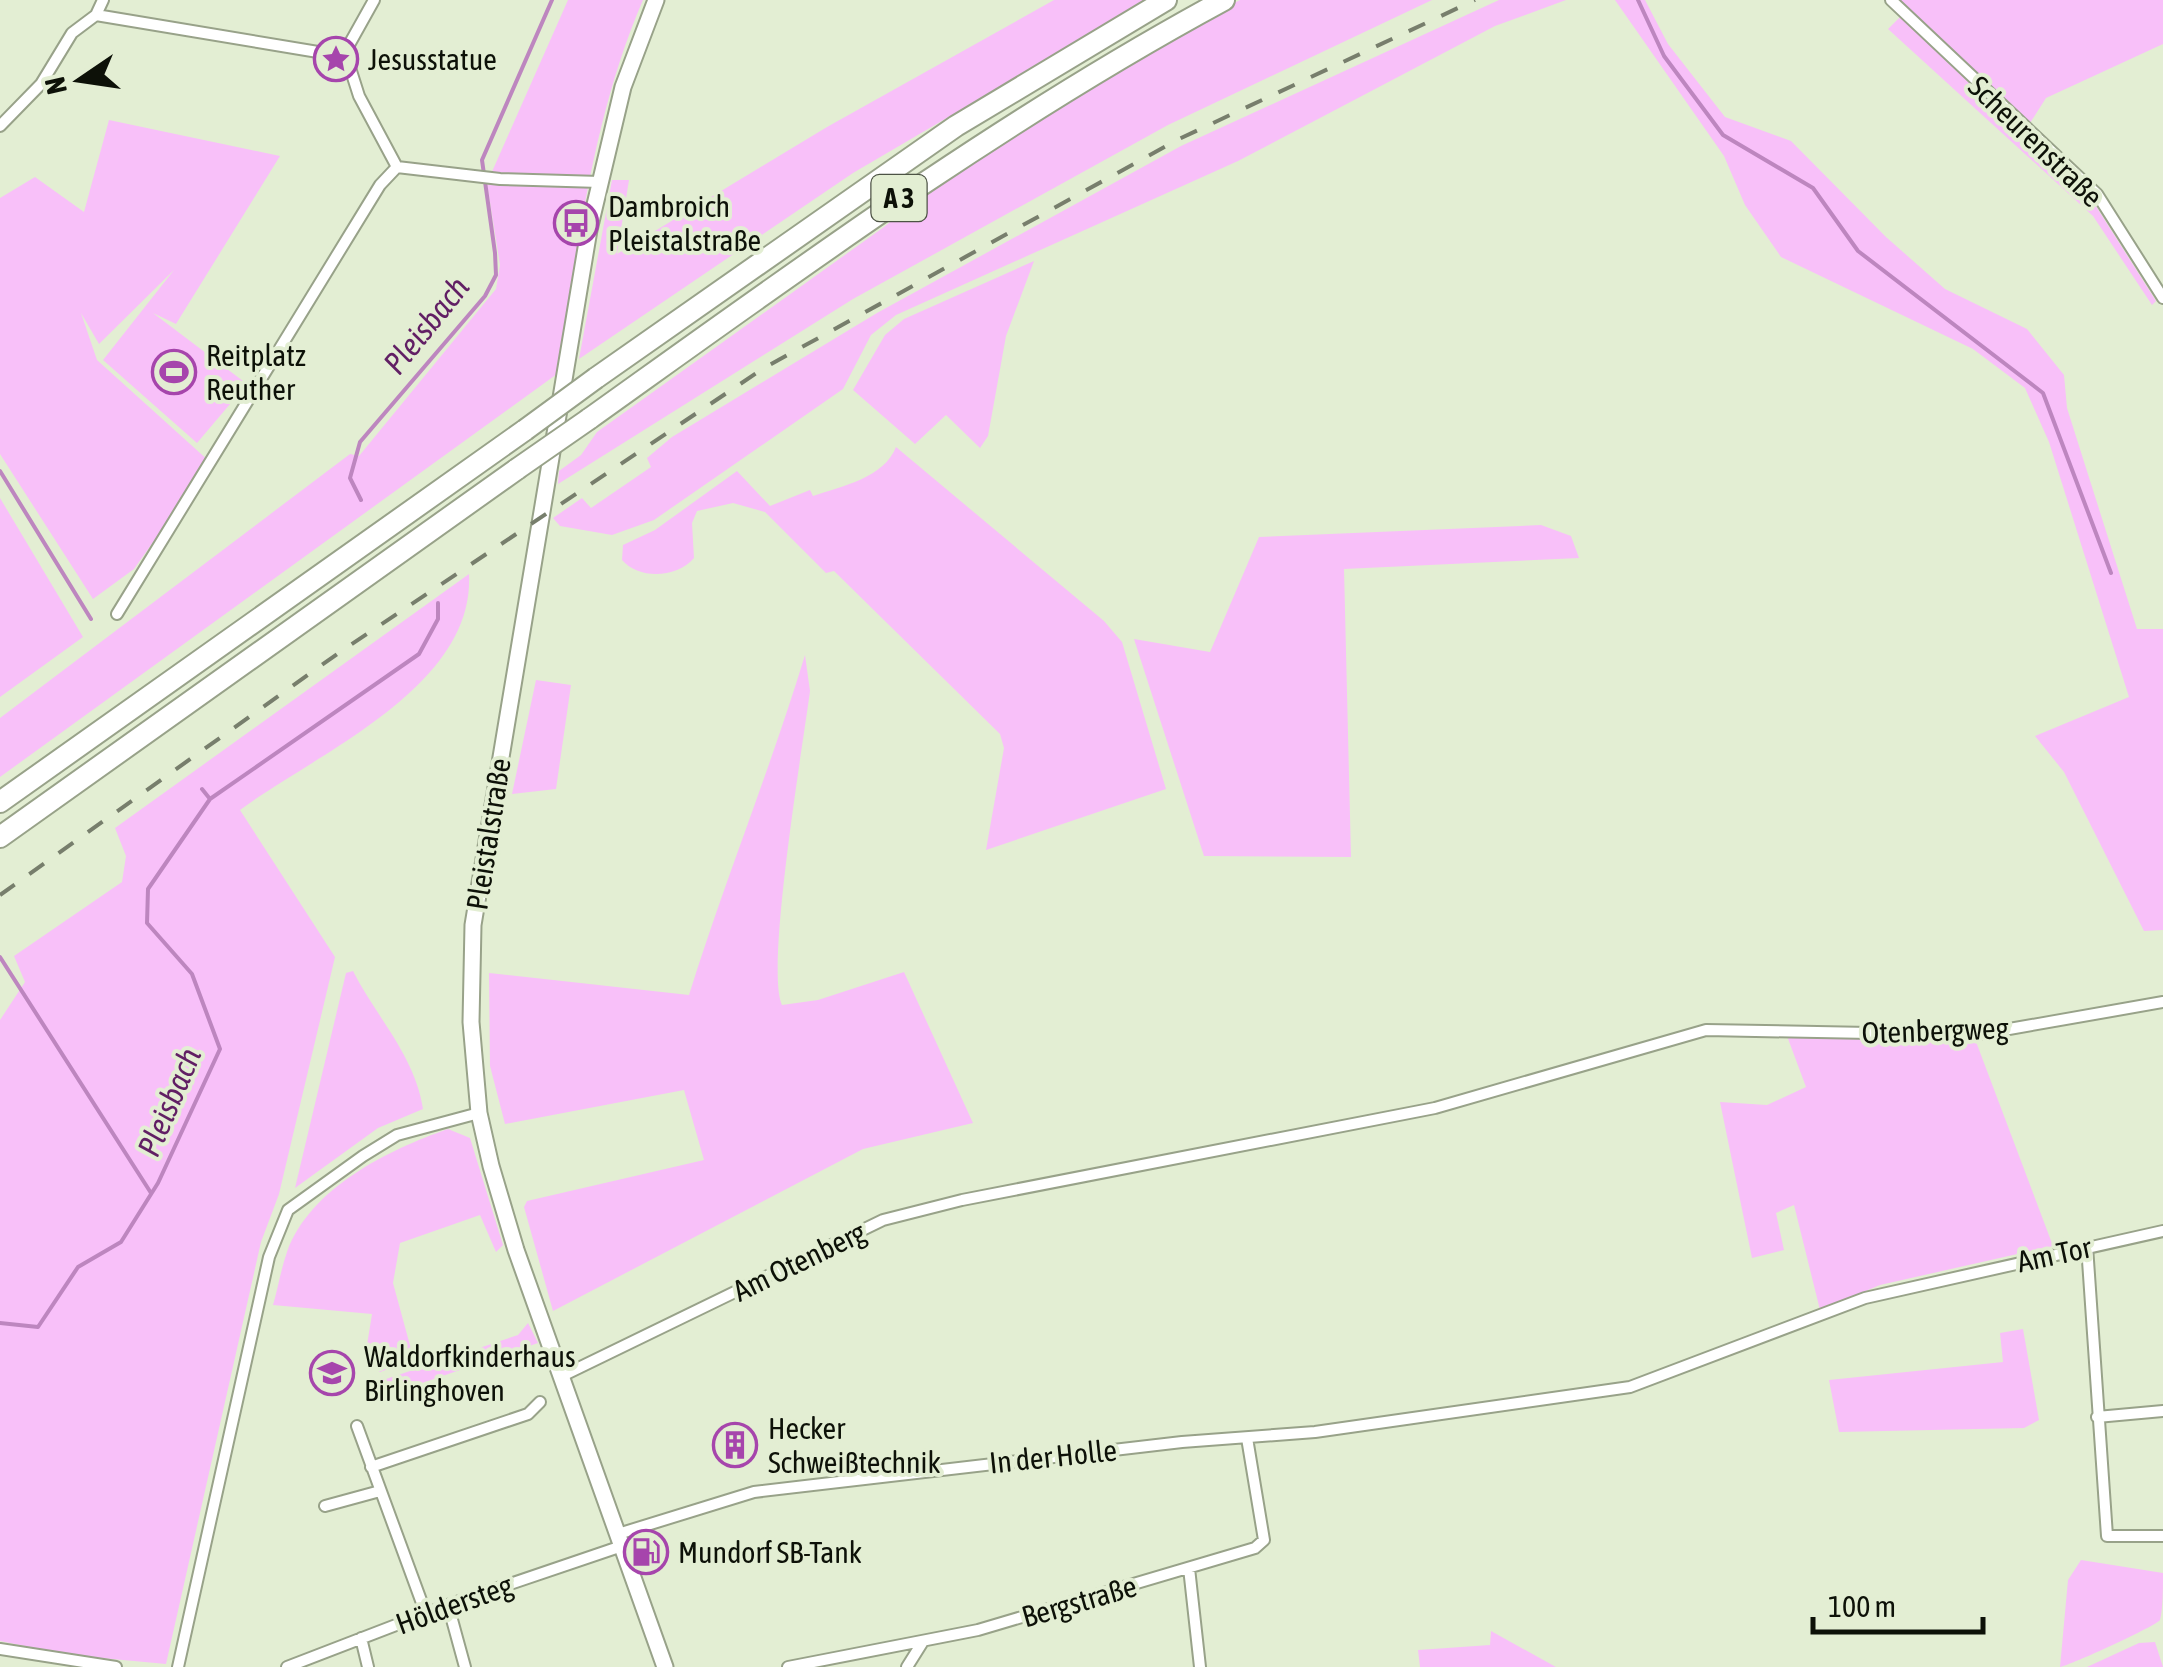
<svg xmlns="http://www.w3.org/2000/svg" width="2163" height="1667" font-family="'Asap Condensed',sans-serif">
	<rect width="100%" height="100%" fill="#e3eed3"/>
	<path fill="#f8c0f9" d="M568 0H643C592 118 578 248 557 374L0 777V718L350 454 359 456 496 289 500 265 487 183Z
		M1054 0H1148L853 173 579 359 612 180H629L617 254 827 127Z
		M1240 0H1432L1168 125 853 299 558 484 559 471 581 455 597 432 884 227 953 171 1151 46Z
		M1499 0H1566L1495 26 1238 161 896 315 871 335 843 389 654 520 612 535 560 526 553 518 582 498 591 508 651 467 647 458 672 437 877 313 1181 146Z
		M1615 0H1645L1668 44 1725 117 1791 141 1886 237 1945 289 2027 329 2064 375 2067 408 2137 629H2163V930L2144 931 2064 772 2035 736 2129 697 2049 442 2025 388 1973 349 1781 257 1745 205 1724 156Z
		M1899 0H2163V44L2046 98 2030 123Z
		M1900 17 2092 200 2156 301 2152 305 2093 216 1888 29Z
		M109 120 280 156 176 324 153 313 247 384 197 443 103 360 174 270 99 344 81 313 97 360 210 462 134 569 93 599 0 454V198L35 177 84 212Z
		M1034 261 1006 336 988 436 980 448 946 415 915 444 853 390 885 335 904 319Z
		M896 447 1104 621 1122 642 1166 789 986 850 1004 748 1000 734 834 571 826 573 765 512 733 503 697 511 692 523 694 558C677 578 639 580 622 560L623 545 655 530 737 471 770 506 810 490 813 496C842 486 884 478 896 447Z
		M0 498 83 637 0 697Z
		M1541 525 1571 536 1579 558 1344 569 1351 857 1204 856 1134 639 1210 652 1259 537Z
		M469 574C475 687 317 753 240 810L335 957 279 1194 261 1242 166 1664 69 1655 0 1641V1020L25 982 14 956 122 882 126 856 115 828Z
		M805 655 810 691C803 746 765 969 782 1005L818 1000 904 972 973 1123 863 1149 553 1311 524 1207 527 1201 704 1160 684 1090 505 1124 490 1066 489 973 689 995C725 880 770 770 805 655Z
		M536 680 571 685 556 789 512 794Z
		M353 971C377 1018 415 1056 423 1109L378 1128 295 1188 346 973Z
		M1787 1036 1975 1039 2053 1246 1880 1285 1820 1310 1794 1205 1776 1213 1784 1250 1752 1258 1720 1102 1767 1105 1806 1087Z
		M448 1129 470 1138 503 1245 496 1252 480 1215 400 1243 393 1283 414 1360 380 1372 374 1366 378 1348 367 1345 372 1314 273 1305C278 1288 281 1269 287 1252 310 1188 388 1150 448 1129Z
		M528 1323 538 1343 364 1403 377 1382 518 1335Z
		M2023 1329 2039 1420 2024 1428 1839 1432 1829 1380 2003 1362 2000 1333Z
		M2081 1560 2163 1573C2163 1587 2163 1609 2160 1620 2156 1626 2071 1665 2060 1667L2068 1580Z
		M1491 1631 1556 1667H1420L1418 1650 1490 1645Z
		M2155 1642 2163 1667H2087L2139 1643Z"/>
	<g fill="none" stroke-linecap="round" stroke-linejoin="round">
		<path stroke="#bd86bf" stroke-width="4" d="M1638 0 1664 56 1723 135 1813 188 1858 251 2043 393 2111 573
			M0 471 91 619
			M361 500 350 478 360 442 485 296 496 275 495 253 482 160 552 0
			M202 789 210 799
			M0 957 151 1193
			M0 1323 38 1327 78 1267 121 1242 158 1183 220 1049 192 974 147 923 148 889 210 799 419 654 438 619V603"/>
		<defs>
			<path id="minor" d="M374 0 345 52 359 96 397 167
				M1891 0 2097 194 2163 298
				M96 15 103 0
				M0 126 41 84 72 33 96 15 324 53 345 52
				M397 167 500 179 600 182
				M117 614 380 185 397 167
				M2087 1246 2107 1536H2163
				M562 1376 883 1220 962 1200 1435 1108 1706 1030 1975 1035 2163 1002
				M2097 1417 2163 1411
				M357 1426 426 1614
				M371 1467 528 1414 540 1402
				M325 1506 380 1491
				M618 1534 754 1492 1182 1442 1315 1432 1630 1387 1865 1298 2163 1231
				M1189 1568 1200 1667
				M448 1605 465 1667
				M361 1638 368 1667
				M0 1649 116 1667
				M178 1667 269 1257 288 1210 363 1156 397 1135 479 1113
				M287 1667 448 1605 622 1546
				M788 1667 978 1630 1255 1548 1264 1540 1247 1438
				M907 1667 922 1643"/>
			<path id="secondary" d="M656 0 623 87 589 230 473 925 471 1022 479 1113 491 1166 516 1250 665 1667"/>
			<path id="motorway" d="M596 378 956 126 1166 0
				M589 419C796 271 1000 121 1224 0
				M0 802 525 430
				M0 837 517 469"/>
		</defs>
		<use href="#minor" stroke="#98a289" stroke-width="14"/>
		<use href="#secondary" stroke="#98a289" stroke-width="19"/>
		<use href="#motorway" stroke="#98a289" stroke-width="24"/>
		<use href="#minor" stroke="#fff" stroke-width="10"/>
		<use href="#secondary" stroke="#fff" stroke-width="15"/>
		<use href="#motorway" stroke="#fff" stroke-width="20"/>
		<path stroke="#777e6c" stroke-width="4" stroke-dasharray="18 18" stroke-linecap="butt" d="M0 895 340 652 764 368 1179 139 1475 0"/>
		<defs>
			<path id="motorway-bridge" d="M525 430 596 378
				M517 469 589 419"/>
		</defs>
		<use href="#motorway-bridge" stroke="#98a289" stroke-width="24" stroke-linecap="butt"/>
		<use href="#motorway-bridge" stroke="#fff" stroke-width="20"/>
	</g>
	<defs>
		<symbol id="sight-ring" viewBox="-11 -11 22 22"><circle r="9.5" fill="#e3eed3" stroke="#a645ac" stroke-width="1.5"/><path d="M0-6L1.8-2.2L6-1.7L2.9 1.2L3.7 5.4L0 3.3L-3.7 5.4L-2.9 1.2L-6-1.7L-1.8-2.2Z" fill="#a645ac"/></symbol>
		<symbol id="bus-ring" viewBox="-11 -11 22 22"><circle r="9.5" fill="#e3eed3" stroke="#a645ac" stroke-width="1.5"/><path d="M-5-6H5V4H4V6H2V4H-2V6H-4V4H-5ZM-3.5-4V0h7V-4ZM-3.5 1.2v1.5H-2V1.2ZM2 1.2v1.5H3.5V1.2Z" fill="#a645ac"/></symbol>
		<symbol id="stadium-ring" viewBox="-11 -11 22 22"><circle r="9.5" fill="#e3eed3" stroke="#a645ac" stroke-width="1.5"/><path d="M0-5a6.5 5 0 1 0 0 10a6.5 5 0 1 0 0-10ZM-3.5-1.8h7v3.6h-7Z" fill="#a645ac"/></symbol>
		<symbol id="school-ring" viewBox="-11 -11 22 22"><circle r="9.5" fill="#e3eed3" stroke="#a645ac" stroke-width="1.5"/><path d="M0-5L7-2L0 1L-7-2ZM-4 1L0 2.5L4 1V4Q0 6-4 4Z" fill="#a645ac"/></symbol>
		<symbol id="building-ring" viewBox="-11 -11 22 22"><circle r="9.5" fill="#e3eed3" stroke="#a645ac" stroke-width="1.5"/><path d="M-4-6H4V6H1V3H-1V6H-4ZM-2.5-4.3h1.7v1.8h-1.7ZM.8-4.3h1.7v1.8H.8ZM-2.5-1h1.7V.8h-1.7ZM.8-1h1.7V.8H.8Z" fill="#a645ac"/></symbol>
		<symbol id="fuel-ring" viewBox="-11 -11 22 22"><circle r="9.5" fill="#e3eed3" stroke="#a645ac" stroke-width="1.5"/><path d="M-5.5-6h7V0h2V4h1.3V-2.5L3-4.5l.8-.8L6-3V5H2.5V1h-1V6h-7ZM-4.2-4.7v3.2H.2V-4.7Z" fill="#a645ac"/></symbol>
	</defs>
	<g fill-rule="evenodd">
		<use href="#sight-ring" x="311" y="34" width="50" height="50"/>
		<use href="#bus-ring" x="551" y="198" width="50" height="50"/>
		<use href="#stadium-ring" x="149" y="347" width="50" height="50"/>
		<use href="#school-ring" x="307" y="1348" width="50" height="50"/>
		<use href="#building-ring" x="710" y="1420" width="50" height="50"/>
		<use href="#fuel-ring" x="621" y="1527" width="50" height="50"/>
	</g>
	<g text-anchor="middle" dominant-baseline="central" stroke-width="8" stroke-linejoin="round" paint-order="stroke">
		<rect fill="#e3eed3" stroke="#4d5345" stroke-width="2.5" x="871.5" y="175" width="55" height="46" rx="8"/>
		<g font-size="28" font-weight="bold" fill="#0d1108">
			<text x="899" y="198">A 3</text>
		</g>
		<g font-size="30" fill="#0d1108" stroke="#e3eed3" text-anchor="start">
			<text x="368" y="59">Jesusstatue</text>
			<text x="608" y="206">Dambroich<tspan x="608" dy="34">Pleistalstraße</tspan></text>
			<text x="206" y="355">Reitplatz<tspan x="206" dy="34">Reuther</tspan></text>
			<text x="364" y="1356">Waldorfkinderhaus<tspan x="364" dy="34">Birlinghoven</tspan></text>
			<text x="768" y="1428">Hecker<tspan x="768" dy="34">Schweißtechnik</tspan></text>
			<text x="678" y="1552">Mundorf SB-Tank</text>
		</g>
		<g font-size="30" fill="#0d1108" stroke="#e3eed3">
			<text transform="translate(2036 141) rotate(44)">Scheurenstraße</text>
			<text transform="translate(488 834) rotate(-81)">Pleistalstraße</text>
			<text transform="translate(1935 1030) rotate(-2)">Otenbergweg</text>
			<text transform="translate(2054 1254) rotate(-12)">Am Tor</text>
			<text transform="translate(799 1261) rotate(-26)">Am Otenberg</text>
			<text transform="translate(1053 1456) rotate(-6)">In der Holle</text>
			<text transform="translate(1079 1601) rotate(-16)">Bergstraße</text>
			<text transform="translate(454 1604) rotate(-20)">Höldersteg</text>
		</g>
		<g font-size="32" font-style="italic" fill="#611f64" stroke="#e3eed3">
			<text transform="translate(426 325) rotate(-51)">Pleisbach</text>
			<text transform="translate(169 1102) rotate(-67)">Pleisbach</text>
		</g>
	</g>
	<g transform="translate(80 80) rotate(257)" stroke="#e3eed3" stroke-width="8" paint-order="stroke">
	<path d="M0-8L18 38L0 25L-18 38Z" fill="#0d1108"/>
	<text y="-15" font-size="28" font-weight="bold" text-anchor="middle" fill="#0d1108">N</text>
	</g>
	<path d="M1813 1617v15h170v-15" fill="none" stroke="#0d1108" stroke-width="5"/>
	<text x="1828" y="1617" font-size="30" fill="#0d1108" stroke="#e3eed3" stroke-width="8" paint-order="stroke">100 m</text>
</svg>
